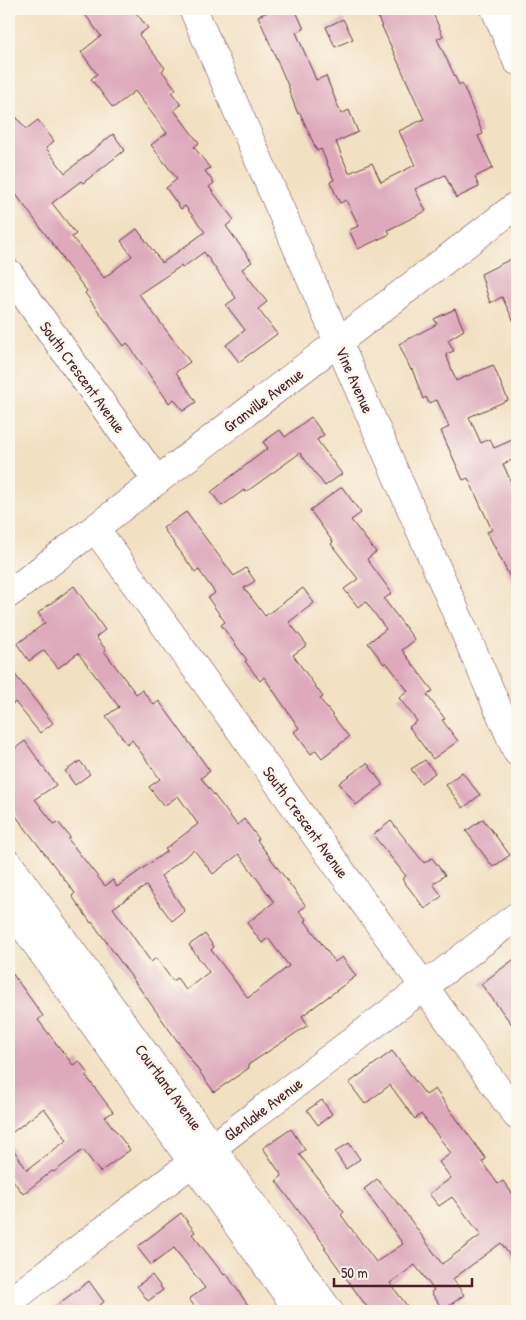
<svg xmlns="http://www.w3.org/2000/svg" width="526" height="1320" font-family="'Patrick Hand',sans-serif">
	<rect width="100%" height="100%" fill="#fbf7ec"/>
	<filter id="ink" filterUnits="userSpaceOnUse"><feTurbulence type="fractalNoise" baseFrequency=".02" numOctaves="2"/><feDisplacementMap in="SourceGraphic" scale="10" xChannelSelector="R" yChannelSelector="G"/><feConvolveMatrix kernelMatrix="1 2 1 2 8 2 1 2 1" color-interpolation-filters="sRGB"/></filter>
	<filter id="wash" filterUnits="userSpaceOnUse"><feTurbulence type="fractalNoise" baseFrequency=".0096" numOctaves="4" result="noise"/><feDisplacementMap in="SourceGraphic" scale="20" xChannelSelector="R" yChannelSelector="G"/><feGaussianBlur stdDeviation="1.12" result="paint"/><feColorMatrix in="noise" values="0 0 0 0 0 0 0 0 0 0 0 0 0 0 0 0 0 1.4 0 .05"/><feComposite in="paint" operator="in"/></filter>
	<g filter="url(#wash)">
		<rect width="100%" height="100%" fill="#f2e0c2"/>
		<g id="blocks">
			<path fill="#dda9bb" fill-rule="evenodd" d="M81 9H133L148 28 139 35 165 68 162 71 176 89 172 93 181 105 174 110 199 143 194 147 210 168 205 171 214 183 209 187 234 220 226 226 252 262 242 269 267 302 258 309 277 334 239 362 226 345 245 330 226 305 236 298 204 252 182 268 181 266 139 294 190 362 176 372 196 402 183 411 174 399 169 403 127 343 124 346 85 293 87 291 62 259 63 258 9 185V108L26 129 38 120 54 141 46 148 65 173 113 134 125 150 83 183 81 181 52 203 76 234 72 237 104 278 132 256 121 241 137 229 162 263 205 232 185 206 181 209 166 188 177 179 151 145 167 133 135 91 113 108 91 79 97 74 81 52 101 36Z
				M275 9H295L304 29 296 32 316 80 326 76 341 114 349 110 358 132 336 142 349 173 372 163 381 182 415 165 399 131 424 119 374 9H431L443 36 437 39 459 85 462 83 483 134 478 136 493 168 475 177 479 187 456 198 445 175 415 189 426 211 388 230 390 234 358 249 349 230 359 226 346 200 340 203 330 182 334 180 321 149 317 151 300 113 298 114 289 91 290 90 258 16Z
				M343 19 353 39 335 47 326 27Z
				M517 256V328L502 297 490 303 481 274Z
				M455 309 464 330 448 340 454 351 446 354 456 381 493 365 508 400 469 417 481 443 490 439 494 448 517 438V458L503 464 517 495V591L487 532 492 530 468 478 463 480 441 431 449 427 437 400 429 403 426 397 423 399 412 369 411 370 399 344 437 324 434 319Z
				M311 417 324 435 317 440 342 474 325 486 300 453 246 492 244 490 222 506 211 492 268 448 263 442 280 430 285 437Z
				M342 487 361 513 351 520 376 552 367 559 392 593 384 599 415 640 402 650 433 691 427 695 445 719 442 720 458 741 433 759 409 727 417 721 399 698 408 691 386 662 384 664 368 643 386 629 366 602 358 607 344 589 358 579 331 544 333 542 310 510Z
				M186 512 234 576 246 568 255 581 244 588 265 616 303 588 314 603 289 622 307 645 293 655 323 697 320 699 349 737 322 758 316 750 311 754 294 732 299 728 264 677 260 681 245 661 247 660 221 625 225 622 208 598 215 593 199 570 195 572 163 528Z
				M74 586 105 630 96 637 106 650 104 651 136 694 142 690 154 705 159 701 210 771 201 778 237 825 244 819 259 839 257 840 306 906 299 911 307 920 305 921 335 962 342 957 356 976 302 1016 308 1025 248 1065 249 1068 214 1092 92 922 91 923 72 896 75 893 9 807V753L25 741 56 785 35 799 54 824 58 822 70 837 68 839 105 886 113 880 117 887 167 851 165 849 198 824 178 796 164 806 149 787 160 779 132 740 127 744 106 716 119 707 78 653 58 668 44 650 29 661 17 644 45 623 38 613ZM194 850 213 874 239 854 274 902 247 923 262 943 268 938 289 966 248 998 211 950 214 947 205 934 189 945 209 972 186 990 177 978 173 981 156 958 151 962 113 908 146 886 172 921 185 911 161 876Z
				M9 667 53 723 40 733 15 702 9 707Z
				M425 760 435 773 421 783 411 769Z
				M80 761 90 774 75 785 65 771Z
				M367 763 383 785 356 805 339 783Z
				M462 772 480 795 463 808 446 785Z
				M483 819 510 855 493 867 466 831Z
				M391 821 424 863 432 858 445 875 433 884 442 896 425 909 402 879 406 876 373 835Z
				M517 957V1031L481 984Z
				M9 969 43 1016 38 1020 73 1065 79 1061 89 1074 86 1076 113 1112 105 1117 130 1150 100 1172 83 1150 54 1172 52 1171 23 1194 9 1175V1143L27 1170 67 1140 44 1108 9 1135Z
				M392 1051 426 1095 435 1089 486 1159 482 1162 498 1184 503 1181 517 1200V1266L501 1243 453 1279 464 1295 443 1310 431 1292 434 1290 415 1265 390 1283 411 1311H370L324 1248 326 1247 276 1181 282 1176 263 1148 291 1129 305 1150 299 1154 344 1212 341 1215 376 1262 403 1244 364 1189 377 1179 402 1208 442 1264 481 1235 452 1197 439 1206 429 1194 451 1178 439 1162 451 1153 421 1114 415 1119 390 1085 365 1104 349 1083Z
				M322 1100 332 1114 318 1125 307 1110Z
				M349 1143 360 1159 346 1169 335 1152Z
				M181 1213 195 1232 192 1234 224 1275 226 1273 252 1311H198L189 1299 205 1288 174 1248 151 1265 137 1247Z
				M152 1275 163 1290 148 1301 137 1286Z
				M89 1281 104 1302 92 1311H49Z"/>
		</g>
	</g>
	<g filter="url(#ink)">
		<use href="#blocks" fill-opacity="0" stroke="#633c42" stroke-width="1"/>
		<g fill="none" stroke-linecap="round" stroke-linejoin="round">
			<defs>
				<path id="minor" d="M193 9 517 752
					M495 9 517 61
					M9 273 157 481
					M95 528 517 1116
					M9 594 517 205
					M9 864 329 1311
					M9 906 299 1311
					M9 1302 517 916"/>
			</defs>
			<use href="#minor" stroke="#633c42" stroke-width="29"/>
			<use href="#minor" stroke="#fff" stroke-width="28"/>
		</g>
	</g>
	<g text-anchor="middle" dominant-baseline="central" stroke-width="4.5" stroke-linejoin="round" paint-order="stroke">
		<g font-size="16" fill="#4a1f2b" stroke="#fbf7ec">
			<text transform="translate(83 377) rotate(54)">South Crescent Avenue</text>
			<text transform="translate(355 380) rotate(66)">Vine Avenue</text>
			<text transform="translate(263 400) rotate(-37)">Granville Avenue</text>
			<text transform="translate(306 822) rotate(54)">South Crescent Avenue</text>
			<text transform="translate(169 1087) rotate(54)">Courtland Avenue</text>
			<text transform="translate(263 1109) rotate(-37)">Glenlake Avenue</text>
		</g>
	</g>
	<rect width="526" height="1320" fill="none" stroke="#fbf7ec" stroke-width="30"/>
	<path d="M334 1278v8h138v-8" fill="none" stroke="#4a1f2b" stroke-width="2.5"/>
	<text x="341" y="1278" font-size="15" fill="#4a1f2b" stroke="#fbf7ec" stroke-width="4" paint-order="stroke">50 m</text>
</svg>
